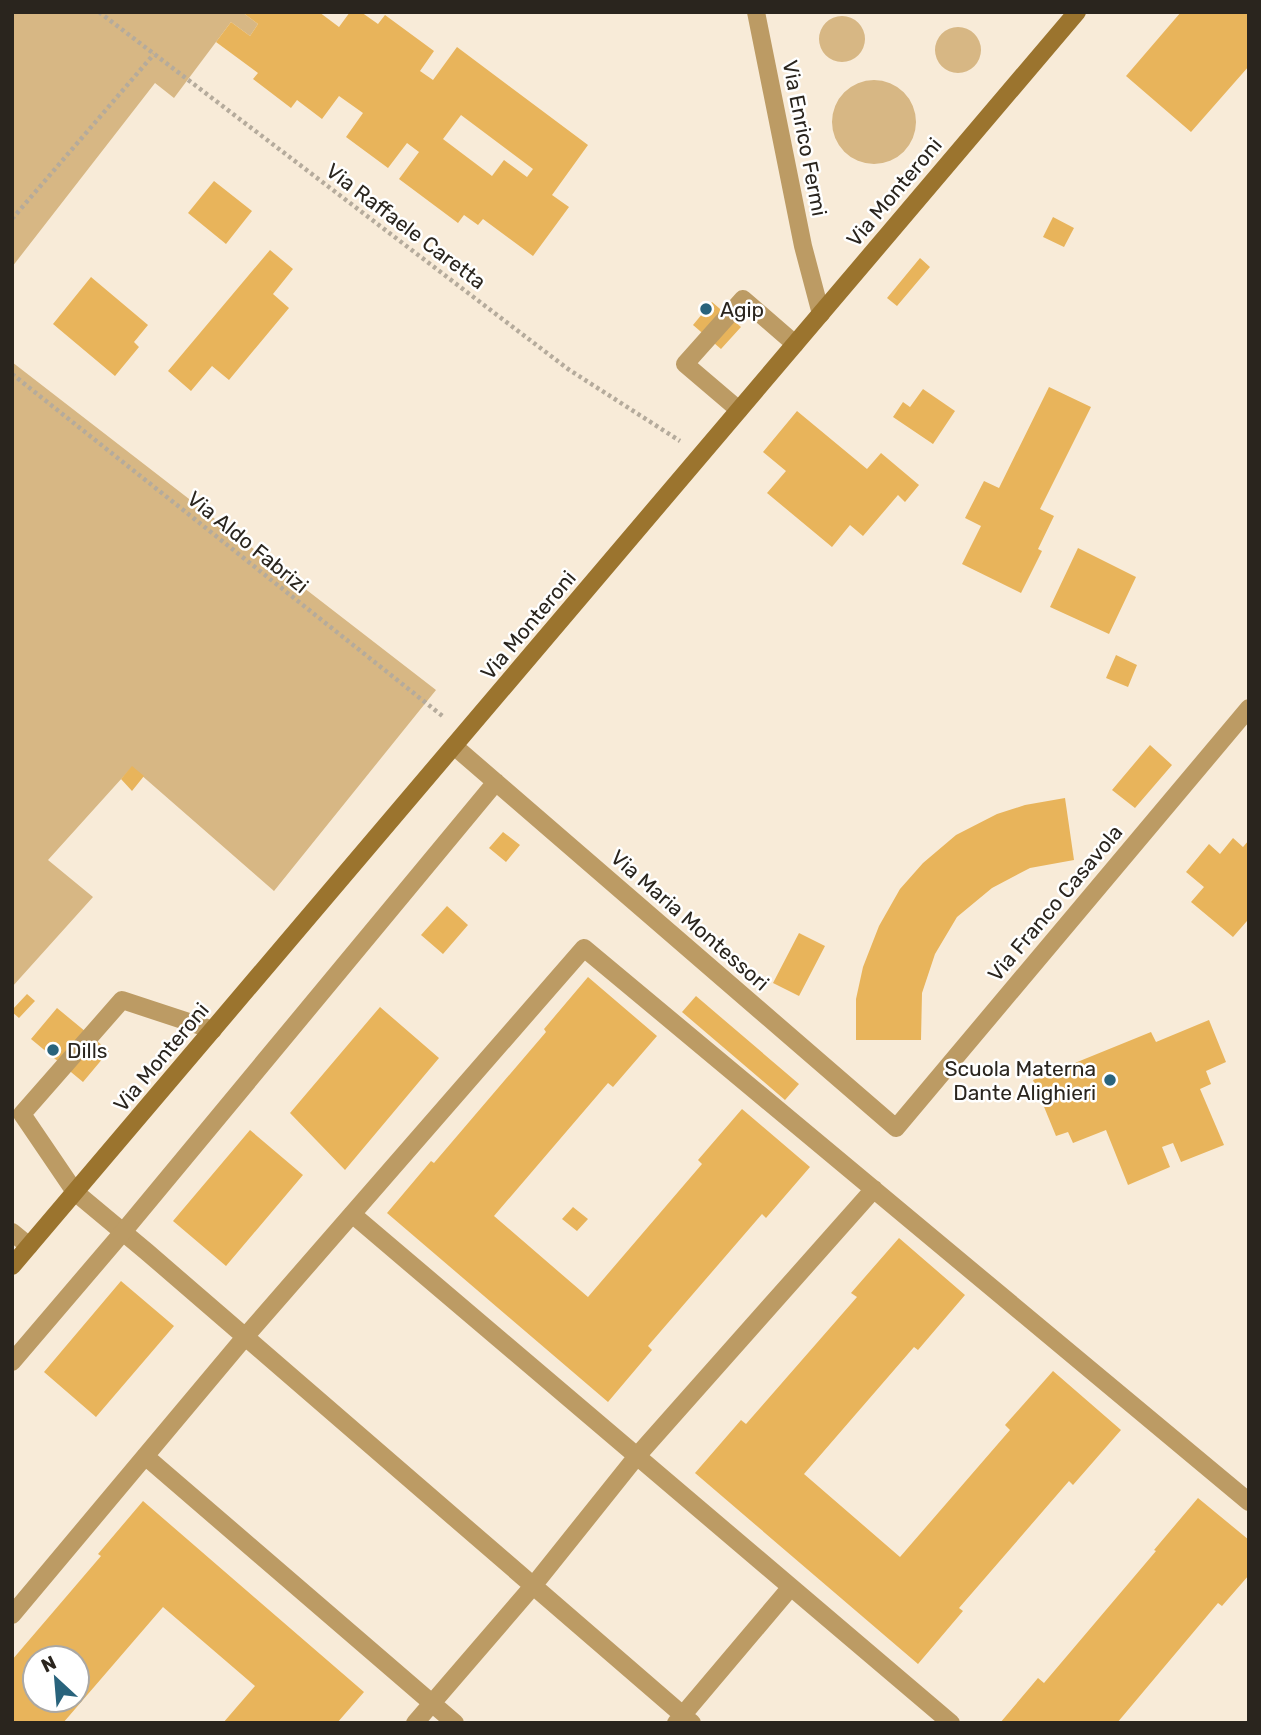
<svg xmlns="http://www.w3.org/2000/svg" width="1261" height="1735" font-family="Rubik,sans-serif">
	<rect width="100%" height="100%" fill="#f8ebd8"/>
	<path fill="#d7b784" d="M12 12H242L258 24 250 36 231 22 174 98 155 83 12 267Z
		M819 39a23 23 0 1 1 46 0a23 23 0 1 1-46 0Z
		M935 50a23 23 0 1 1 46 0a23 23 0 1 1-46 0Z
		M832 122a42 42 0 1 1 84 0a42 42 0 1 1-84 0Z
		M12 362 436 690 274 891 132 767 48 860 93 897 12 987Z"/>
	<path fill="#e8b45b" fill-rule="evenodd" d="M242 12H319L339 27 350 12H361L378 24 385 15 434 51 420 71 433 80 457 47 588 145 552 195 569 207 533 256 483 219 478 225 464 215 458 223 399 179 419 152 407 143 388 168 346 137 363 113 339 96 322 119 297 100 291 108 253 79 258 73 216 42 231 22 250 36 258 24ZM461 115 533 169 527 177 504 160 492 176 443 139Z
		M1181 12H1249V34L1247 35 1249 37V66L1191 132 1126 76Z
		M214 181 252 211 226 244 188 213Z
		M1053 217 1074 228 1064 247 1043 237Z
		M270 250 293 269 273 294 289 308 229 380 212 366 191 391 168 371Z
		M920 258 930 267 897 306 887 298Z
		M91 277 148 325 134 342 139 347 115 376 53 324Z
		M712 302 741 327 721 349 693 325Z
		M1049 387 1091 407 1040 509 1054 516 1038 549 1042 551 1021 593 962 564 981 526 965 518 984 481 999 488Z
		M923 389 955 411 933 444 893 417 903 402 910 407Z
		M797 411 867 469 881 453 919 485 905 502 898 495 863 536 850 525 832 547 767 493 786 471 763 452Z
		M1078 548 1136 577 1109 634 1050 607Z
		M1116 655 1137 665 1128 687 1106 678Z
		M1150 745 1172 765 1135 808 1112 790Z
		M132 766 144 776 132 791 121 779Z
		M1065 798 1074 860 1030 868 992 888 957 917 935 954 922 993 921 1040H856V999L863 967 879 926 900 889 923 863 956 835 997 814 1025 805Z
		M503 832 520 845 506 862 489 848Z
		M1233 838 1243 847 1249 840V923L1247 921 1233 937 1191 902 1204 887 1186 872 1209 844 1220 854Z
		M447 906 468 925 443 954 421 935Z
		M799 933 825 946 799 996 773 983Z
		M588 977 657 1036 613 1087 608 1083 494 1216 588 1297 702 1164 698 1160 742 1109 810 1167 766 1218 762 1214 648 1346 652 1350 608 1402 387 1213 431 1161 434 1163 546 1032 544 1029Z
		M27 994 35 1001 19 1018 12 1012V1010Z
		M696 996 799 1084 785 1100 682 1012Z
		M380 1007 439 1058 345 1170 290 1113Z
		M57 1008 109 1051 83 1082 31 1039Z
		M1209 1020 1226 1062 1206 1071 1211 1084 1200 1089 1224 1145 1181 1162 1173 1143 1162 1147 1170 1167 1128 1185 1106 1130 1073 1143 1068 1132 1056 1136 1033 1080 1151 1032 1156 1042Z
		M250 1130 303 1175 226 1266 173 1221Z
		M573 1207 588 1219 577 1231 562 1219Z
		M899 1238 965 1295 918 1350 914 1347 804 1474 900 1557 1010 1430 1005 1425 1053 1371 1121 1430 1073 1485 1069 1481 959 1608 963 1611 918 1664 695 1473 741 1420 746 1424 857 1297 851 1293Z
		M121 1281 174 1326 96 1417 44 1372Z
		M1198 1498 1249 1540V1575L1222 1606 1218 1603 1117 1723H1000L1038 1678 1044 1683 1156 1551 1154 1550Z
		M143 1501 364 1692 337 1723H223L255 1686 163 1607 63 1723H12V1660L101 1556 98 1554ZM35 1658H77V1700H35Z"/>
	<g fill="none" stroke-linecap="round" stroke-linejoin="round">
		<path stroke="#b5ab9c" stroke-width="4.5" stroke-dasharray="3.5 3.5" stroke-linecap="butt" d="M99 12 568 369 680 441
			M12 219 154 54
			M12 374 445 718"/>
		<path stroke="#bc9b64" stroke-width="18" d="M739 410 685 364 743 299 795 344
			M213 1030 122 1000 22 1114 75 1192 147 1252 692 1723
			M352 1214 951 1723
			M145 1456 455 1723
			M12 1615 245 1337 584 948 1249 1502
			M415 1723 533 1586 637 1456 874 1189
			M676 1723 791 1587"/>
		<path stroke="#bc9b64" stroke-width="18" d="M756 12 803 246 821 314
			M454 746 896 1128 1249 708
			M12 1232 29 1246
			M12 1362 123 1232 496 782"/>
		<path stroke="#9b742e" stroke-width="18" d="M12 1266 1077 12"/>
	</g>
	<g fill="#29637c" stroke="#fff" stroke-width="2.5">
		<circle cx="706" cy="309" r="7"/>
		<circle cx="53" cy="1050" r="7"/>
		<circle cx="1110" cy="1080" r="7"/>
	</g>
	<g text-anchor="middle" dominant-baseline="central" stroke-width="5" stroke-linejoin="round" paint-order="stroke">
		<g font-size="21" fill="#2a251e" stroke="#fff">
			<text transform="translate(805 138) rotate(79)">Via Enrico Fermi</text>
			<text transform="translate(894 192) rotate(-50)">Via Monteroni</text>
			<text transform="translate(406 226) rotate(37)">Via Raffaele Caretta</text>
			<text transform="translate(248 542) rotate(39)">Via Aldo Fabrizi</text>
			<text transform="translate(528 625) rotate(-50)">Via Monteroni</text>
			<text transform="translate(1055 903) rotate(-50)">Via Franco Casavola</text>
			<text transform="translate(690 920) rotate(41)">Via Maria Montessori</text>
			<text transform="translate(161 1057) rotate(-50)">Via Monteroni</text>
		</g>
		<g font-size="21" fill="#2a251e" stroke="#fff" text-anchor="start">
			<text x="720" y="309">Agip</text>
			<text x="67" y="1050">Dills</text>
			<text x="1096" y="1068" text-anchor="end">Scuola Materna<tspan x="1096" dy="24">Dante Alighieri</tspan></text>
		</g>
	</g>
	<rect width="1261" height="1735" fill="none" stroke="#2a251e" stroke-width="28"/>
	<g transform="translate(56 1679) rotate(334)"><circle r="33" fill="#ffffff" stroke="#aaa8a5" stroke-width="2"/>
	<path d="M0-5L12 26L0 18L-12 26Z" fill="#29637c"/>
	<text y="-10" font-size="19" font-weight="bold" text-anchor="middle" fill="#2a251e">N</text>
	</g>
</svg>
